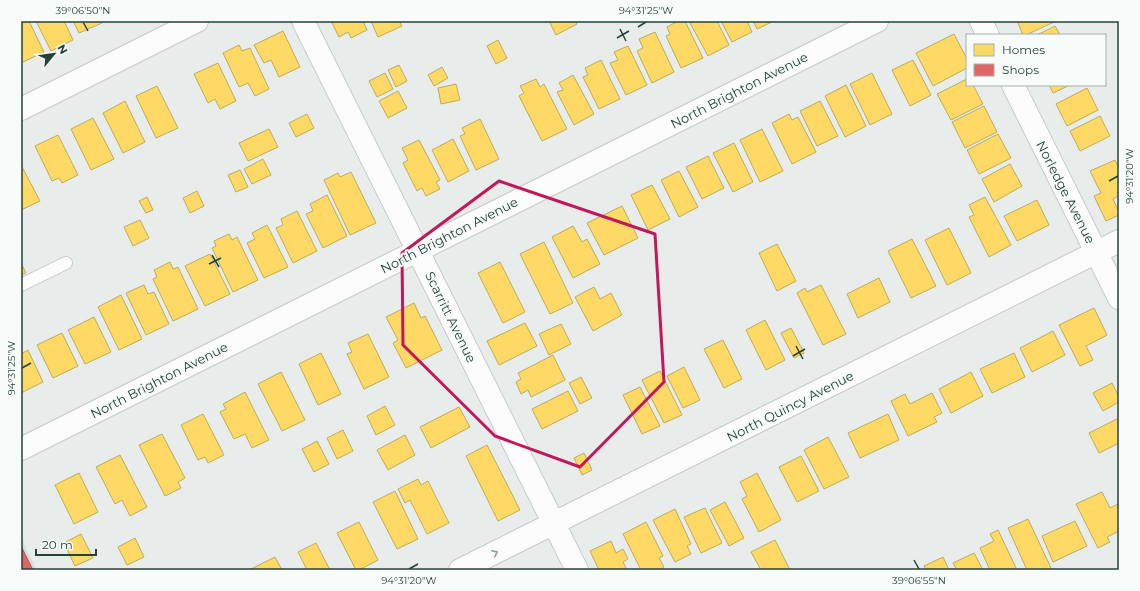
<svg xmlns="http://www.w3.org/2000/svg" width="1140" height="591" font-family="Montserrat,sans-serif">
	<rect width="100%" height="100%" fill="#e8edeb"/>
	<path fill="#d6dedb" d="M21 538 37 570H21Z"/>
	<path fill="#ffd966" stroke="#bdac59" d="M21 21H29L44 52 21 63Z
		M36 21H64L73 40 51 51Z
		M73 21H101L102 23 79 33Z
		M331 21H363L367 30 351 38 348 32 339 37Z
		M371 21H399L402 26 378 37Z
		M549 21H575L577 24 556 35Z
		M678 21H685L703 58 681 68 666 36 670 34 667 27Z
		M695 21H717L729 45 708 56 690 23Z
		M721 21H747L752 32 732 42Z
		M753 21H774L757 29Z
		M1017 21H1056L1026 35H1023Z
		M1055 26 1060 35H1037Z
		M283 31 300 67 279 77 271 60 264 63 254 45Z
		M655 32 674 72 652 83 637 51 643 48 639 39Z
		M954 34 967 59V68L933 86 916 53Z
		M498 40 507 58 496 64 487 46Z
		M239 45 242 51 250 48 269 89 255 96 248 83 239 87 223 53Z
		M628 46 647 85 626 95 610 63 618 60 614 52Z
		M601 60 620 99 599 109 583 77 588 75 585 68Z
		M913 60 931 95 910 106 892 70Z
		M218 63 236 101 220 109 215 99 208 103 194 74Z
		M399 65 407 81 396 87 388 70Z
		M442 67 448 78 434 86 428 75Z
		M385 73 393 89 377 97 369 81Z
		M872 73 892 114 870 125 850 84Z
		M573 75 594 114 574 125 557 92 563 90 559 83Z
		M536 79 540 87 544 84 567 129 542 141 519 96 524 93 520 86Z
		M967 79V85H973L983 104 951 120 937 94Z
		M456 84 460 100 441 104 438 88Z
		M846 85 866 126 845 137 825 96Z
		M1049 85H1070L1053 93Z
		M157 86 178 128 156 138 136 96Z
		M1087 88 1098 110 1067 126 1056 104Z
		M398 91 407 108 388 118 379 101Z
		M125 101 145 142 123 153 103 113Z
		M820 101 838 136 817 146 800 111Z
		M984 106 997 132 965 148 952 122Z
		M307 114 314 128 296 137 289 123Z
		M789 114 792 120 798 117 816 152 792 164 772 123Z
		M1100 116 1110 136 1080 151 1070 131Z
		M93 118 114 159 91 170 71 129Z
		M480 119 499 159 476 170 460 136 465 134 462 128Z
		M269 129 278 147 248 161 239 143Z
		M762 129 783 171 760 182 740 140Z
		M998 134 1011 158 979 174 967 150Z
		M58 135 78 175 62 183 59 178 52 181 35 146Z
		M453 139 469 171 448 182 432 150Z
		M419 140 440 180 436 182 440 189 426 196 422 188 417 191 403 163 408 160 402 148Z
		M734 143 753 182 733 192 713 153Z
		M708 156 724 188 702 199 686 167Z
		M263 159 271 175 252 184 244 169Z
		M1115 160 1119 168V196L1113 199 1119 212V215L1106 221 1094 196 1101 193 1090 171Z
		M1010 164 1022 186 994 202 982 179Z
		M21 165 40 201 21 210Z
		M240 170 248 187 236 192 228 175Z
		M679 171 698 207 679 217 661 180Z
		M351 172 376 223 350 235 324 180 338 173 340 177Z
		M652 185 670 219 648 230 631 195Z
		M197 191 204 206 190 213 183 198Z
		M327 195 347 236 323 248 306 214 313 211 310 204Z
		M147 197 153 210 146 213 139 201Z
		M985 197 1011 245 989 257 969 217 974 215 969 205Z
		M1037 200 1049 225 1017 241 1004 216Z
		M622 206 638 238 604 255 587 223Z
		M297 211 317 251 293 263 276 228 283 225 281 219Z
		M140 220 149 238 133 246 124 227Z
		M267 225 288 267 264 278 247 243 255 239 252 233Z
		M573 226 582 242 587 239 600 264 573 278 552 237Z
		M949 228 971 273 947 285 925 240Z
		M229 234 232 240 237 237 258 280 233 292 212 248 216 246 214 241Z
		M912 239 936 286 911 298 888 251Z
		M544 242 573 303 550 314 520 254Z
		M777 244 796 281 777 291 759 253Z
		M210 254 230 294 205 306 185 266Z
		M170 262 173 269 178 267 198 309 173 321 153 279 157 277 154 270Z
		M500 262 525 312 503 323 478 273Z
		M21 263 26 273 21 275Z
		M879 278 890 302 858 318 847 294Z
		M144 285 148 294 154 292 169 324 146 335 126 293Z
		M821 285 846 334 823 345 797 293 805 288 807 292Z
		M594 287 600 299 611 293 622 315 593 331 575 297Z
		M121 295 142 339 119 350 98 307Z
		M414 303 421 318 425 316 442 350 406 368 393 343 398 340 386 317Z
		M1094 308 1107 335 1086 346 1093 360 1080 366 1059 325Z
		M94 317 111 352 85 364 68 330Z
		M765 320 785 360 766 370 746 330Z
		M525 323 537 346 499 365 487 341Z
		M561 324 571 344 549 355 539 334Z
		M791 328 804 353 794 358 781 333Z
		M1053 331 1065 355 1032 372 1020 348Z
		M62 333 78 366 53 378 37 345Z
		M368 334 389 377 364 389 347 354 352 352 348 343Z
		M723 340 742 379 724 388 704 349Z
		M28 350 43 382 21 393V354Z
		M321 353 341 394 318 405 299 364Z
		M1014 353 1025 377 992 393 980 369Z
		M553 355 565 380 531 397 528 390 521 394 516 382 521 379 518 373Z
		M684 367 700 400 683 408 667 376Z
		M660 371 682 415 664 423 642 380Z
		M281 372 305 420 282 431 258 384Z
		M971 372 983 396 951 413 939 389Z
		M581 377 592 398 580 404 569 383Z
		M1112 383 1119 397V402L1103 411 1093 393Z
		M640 387 660 426 642 434 623 395Z
		M568 391 578 411 542 429 532 409Z
		M245 392 269 440 252 448 245 434 234 439 220 412 226 409 223 404Z
		M932 393 942 413 934 417 937 422 908 436 891 401 905 394 910 404Z
		M385 406 395 425 376 435 367 416Z
		M459 407 470 427 431 448 420 427Z
		M203 414 224 455 208 463 205 457 198 460 181 425Z
		M888 414 899 440 860 458 848 433Z
		M1119 418V443L1099 453 1089 433Z
		M343 430 353 451 337 459 327 438Z
		M162 434 185 478 178 482 181 488 165 496 139 445Z
		M405 435 415 455 388 470 377 450Z
		M828 437 849 477 824 489 804 450Z
		M317 441 329 464 314 472 302 449Z
		M487 445 520 510 498 521 466 456Z
		M584 453 592 470 582 475 574 458Z
		M120 455 147 507 130 516 122 500 115 504 96 467Z
		M801 456 819 491 797 502 779 467Z
		M79 473 98 512 74 524 55 485Z
		M757 473 781 520 759 532 742 499 747 496 740 482Z
		M418 479 421 485 428 481 449 523 427 534 410 500 405 503 398 489Z
		M395 491 418 539 397 549 373 502Z
		M1102 492 1110 508 1118 504 1119 505V531L1107 537 1110 542 1098 548 1076 504Z
		M725 502 744 538 729 546 710 510Z
		M705 508 722 543 701 553 684 517Z
		M675 509 691 544 687 546 691 554 675 562 653 520Z
		M1028 519 1052 570H1027L1008 528Z
		M1075 521 1087 546 1053 562 1042 536Z
		M359 522 378 560 359 570H356L337 533Z
		M646 522 663 556 659 558 664 567 659 570H641L623 534Z
		M998 530 1017 570H990L980 548 994 541 990 534Z
		M81 534 93 558 75 566 64 543Z
		M135 538 144 557 127 565 118 547Z
		M775 540 790 570H761L751 552Z
		M611 541 616 553 623 549 628 559 623 562 627 570H599L590 551Z
		M316 543 330 570H307L298 552Z
		M974 553 983 570H957L953 563Z
		M275 557 282 570H251V569Z
		M943 557 949 570H926L924 566Z"/>
	<path fill="#e06666" stroke="#a85b59" d="M21 546 33 570H21Z"/>
	<g fill="none" stroke-linecap="round" stroke-linejoin="round">
		<defs>
			<path id="lane" d="M21 285 66 263"/>
			<path id="street" d="M303 21 577 570
				M981 21 988 35
				M1013 85 1119 298
				M21 109 197 21
				M21 449 877 21
				M460 570 1119 241"/>
		</defs>
		<use href="#lane" stroke="#c5cac8" stroke-width="14"/>
		<use href="#street" stroke="#c5cac8" stroke-width="24"/>
		<use href="#lane" stroke="#fcfcfc" stroke-width="12"/>
		<use href="#street" stroke="#fcfcfc" stroke-width="22"/>
	</g>
	<defs><path id="oneway-chevron" d="M-2-3.5L2.5 0L-2 3.5" fill="none" stroke-width="1.6" stroke-linecap="round" stroke-linejoin="round"/></defs>
	<use stroke="#909f9b" href="#oneway-chevron" transform="translate(495 553) rotate(-27)"/>
	<path fill="none" stroke="#c2185b" stroke-width="3" stroke-linejoin="round" d="M499 181 655 234 664 382 580 467 495 436 403 345 402 253Z"/>
	<path fill="none" stroke="#24423a" stroke-width="1.5" d="M83 22 88 31M638 27 646 22M620 29 626 41M617 38 629 31M1109 181 1118 176M212 255 219 267M209 264 221 258M796 346 803 359M793 356 805 349M22 368 31 363M914 560 919 569M409 569 418 564"/>
	<g text-anchor="middle" dominant-baseline="central" stroke-width="4" stroke-linejoin="round" paint-order="stroke">
		<g font-size="13" fill="#24423a" stroke="#f7fbf9">
			<text transform="translate(739 90) rotate(-27)">North Brighton Avenue</text>
			<text transform="translate(1066 192) rotate(63)">Norledge Avenue</text>
			<text transform="translate(449 235) rotate(-27)">North Brighton Avenue</text>
			<text transform="translate(451 317) rotate(64)">Scarritt Avenue</text>
			<text transform="translate(159 380) rotate(-27)">North Brighton Avenue</text>
			<text transform="translate(790 406) rotate(-27)">North Quincy Avenue</text>
		</g>
	</g>
	<rect width="1140" height="591" fill="none" stroke="#f7fbf9" stroke-width="44"/>
	<rect x="966" y="34" width="140" height="52" fill="#f7fbf9" stroke="#a3b1ad"/>
	<rect x="974" y="44" width="20" height="12" fill="#ffd966" stroke="#a3b1ad"/>
	<text x="1002" y="54" font-size="12" fill="#24423a">Homes</text>
	<rect x="974" y="64" width="20" height="12" fill="#e06666" stroke="#a3b1ad"/>
	<text x="1002" y="74" font-size="12" fill="#24423a">Shops</text>
	<g transform="translate(54 54) rotate(61)" stroke="#f7fbf9" stroke-width="3" paint-order="stroke">
	<path d="M0-3L7 15L0 10L-7 15Z" fill="#24423a"/>
	<text y="-6" font-size="11" font-weight="bold" text-anchor="middle" fill="#24423a">N</text>
	</g>
	<path d="M36 549v6h60v-6" fill="none" stroke="#24423a" stroke-width="2"/>
	<text x="42" y="549" font-size="12" fill="#24423a" stroke="#f7fbf9" stroke-width="3" paint-order="stroke">20 m</text>
	<rect x="22" y="22" width="1096" height="547" fill="none" stroke="#24423a" stroke-width="1.5"/>
	<g font-size="10" text-anchor="middle" fill="#24423a">
		<text x="83" y="14">39°06'50"N</text>
		<text x="646" y="14">94°31'25"W</text>
		<text transform="translate(1129 176) rotate(-90)" y="4">94°31'20"W</text>
		<text transform="translate(11 368) rotate(-90)" y="4">94°31'25"W</text>
		<text x="409" y="584">94°31'20"W</text>
		<text x="919" y="584">39°06'55"N</text>
	</g>
</svg>
